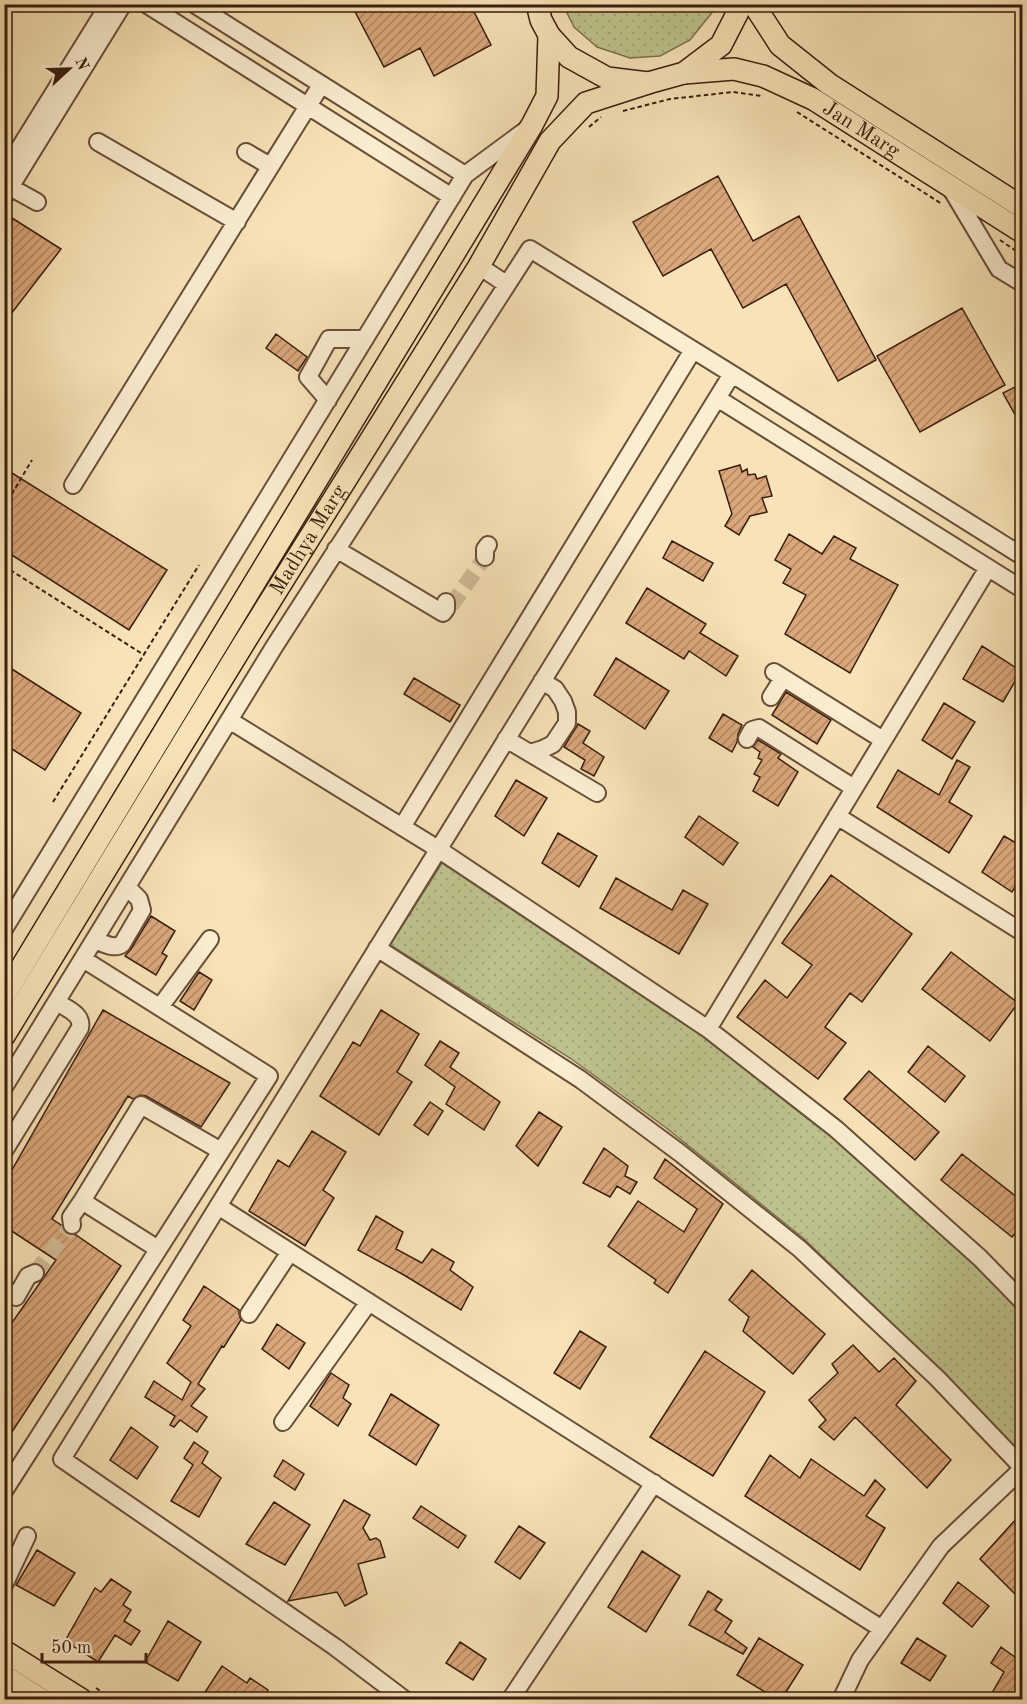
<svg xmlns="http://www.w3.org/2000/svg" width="1027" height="1704" font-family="'Old Standard TT',serif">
	<defs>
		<pattern id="park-dots" width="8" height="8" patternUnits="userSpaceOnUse" patternTransform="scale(1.5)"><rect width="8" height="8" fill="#bec38d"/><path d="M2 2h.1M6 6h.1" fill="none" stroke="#a4a778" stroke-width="1.8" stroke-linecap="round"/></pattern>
		<pattern id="building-hatch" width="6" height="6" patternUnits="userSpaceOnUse" patternTransform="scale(1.5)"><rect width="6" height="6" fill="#d9a77b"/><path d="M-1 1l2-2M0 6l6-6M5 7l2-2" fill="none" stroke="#b18763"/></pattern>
	</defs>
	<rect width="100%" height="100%" fill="#f7e3b7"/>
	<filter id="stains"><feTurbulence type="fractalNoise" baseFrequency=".00333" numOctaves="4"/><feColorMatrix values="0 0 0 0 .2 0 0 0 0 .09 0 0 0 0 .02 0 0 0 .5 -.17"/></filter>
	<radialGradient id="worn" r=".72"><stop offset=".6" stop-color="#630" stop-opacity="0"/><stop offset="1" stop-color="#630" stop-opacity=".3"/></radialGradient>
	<path fill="url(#park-dots)" stroke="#7c704d" stroke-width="1.5" d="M563 5H716L714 10 690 40 660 56 630 58 597 47 574 27Z
		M442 863 705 1038 833 1138 978 1266 1022 1311V1449L1019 1453 937 1368 802 1237 665 1127 570 1058 390 945Z"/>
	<path fill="url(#building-hatch)" stroke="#3a1d0d" stroke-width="1.5" d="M351 4H470L491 45 434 76 420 48 384 67Z
		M718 176 753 241 799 216 876 360 838 381 786 284 743 308 711 249 663 276 633 222Z
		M12 218 61 249 4 323V230Z
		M962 308 1005 385 920 432 877 356Z
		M276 334 307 357 298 371 266 348Z
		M1023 383V429L1003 393Z
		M740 465 742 472 747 469 748 475 755 474 757 479 766 476 772 496 762 498 767 512 750 516 739 535 725 526 732 514 719 471Z
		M4 468 167 570 129 630 4 550Z
		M789 534 822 554 834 536 856 548 850 559 898 585 850 673 785 634 806 595 783 583 791 569 775 560Z
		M672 541 713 563 703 581 663 558Z
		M647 588 706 624 700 633 738 656 726 676 689 651 684 659 626 623Z
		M982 646 1021 671 1003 702 963 679Z
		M616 658 669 691 645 729 594 695Z
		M4 664 81 713 45 770 4 744Z
		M414 678 460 705 450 722 404 694Z
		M786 692 831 720 817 744 772 715Z
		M944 703 975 722 952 759 922 740Z
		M723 714 742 725 738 734 737 742 732 752 709 738Z
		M578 724 590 731 583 743 604 757 594 776 581 769 585 760 564 747Z
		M758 740 781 754 778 758 798 772 778 806 753 791 760 777 754 774 762 760 758 758 760 752 753 747Z
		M957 760 970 767 949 802 972 816 949 853 877 807 898 770 939 795Z
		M516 780 547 798 524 836 495 816Z
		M699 816 738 843 723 865 685 837Z
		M558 833 597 856 579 887 542 863Z
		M1004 836 1023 847V874L1012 892 982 872Z
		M831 875 912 934 862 1002 850 993 825 1027 846 1043 818 1079 737 1017 765 980 787 998 812 965 782 943Z
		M616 878 672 910 683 890 708 904 679 954 600 908Z
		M151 916 175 931 162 953 167 956 156 975 125 956 131 949Z
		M951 952 1018 1003 990 1041 922 989Z
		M199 972 212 980 194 1010 180 1001Z
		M103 1010 230 1083 201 1127 146 1096 141 1095 133 1099 128 1096 52 1219 61 1225 63 1231 67 1234 76 1235 121 1266 4 1444V1334L56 1260 4 1226V1184Z
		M381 1010 419 1034 397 1072 412 1082 379 1135 320 1096 353 1042 360 1046Z
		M440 1041 459 1053 450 1067 500 1102 484 1130 446 1104 455 1087 425 1065Z
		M928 1046 965 1076 945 1102 908 1072Z
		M869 1071 939 1132 915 1160 844 1099Z
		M430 1102 443 1111 428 1135 414 1125Z
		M539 1112 562 1127 538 1166 516 1146Z
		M312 1131 346 1152 323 1190 334 1198 305 1246 249 1211 278 1160 289 1167Z
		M604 1148 628 1166 625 1176 637 1182 630 1194 617 1186 610 1197 583 1183Z
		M962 1154 1023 1202V1224L1012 1237 941 1180Z
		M665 1159 723 1204 668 1293 654 1283 656 1280 608 1246 638 1201 684 1232 697 1209 654 1178Z
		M376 1216 403 1232 396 1249 422 1263 432 1249 454 1262 450 1270 473 1287 461 1310 404 1275 358 1250Z
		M752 1270 825 1334 793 1374 743 1331 749 1317 729 1300Z
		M204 1286 239 1310V1314L241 1320 224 1347 222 1346 198 1384 205 1389 191 1406 207 1417 197 1432 180 1420 174 1427 170 1425 175 1416 145 1397 154 1381 182 1400 191 1382 167 1363 191 1326 183 1320Z
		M277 1324 305 1343 289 1369 262 1349Z
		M580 1331 606 1347 580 1389 554 1373Z
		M853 1345 879 1372 894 1358 916 1381 896 1405 951 1460 927 1488 855 1417 834 1440 819 1427 826 1420 809 1400 838 1373 832 1364Z
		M705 1351 765 1392 713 1476 650 1437Z
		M331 1373 349 1385 343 1398 351 1404 338 1426 310 1406Z
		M391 1394 439 1425 416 1465 369 1435Z
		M131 1427 158 1447 137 1479 110 1460Z
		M194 1442 208 1452 202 1463 221 1478 199 1517 171 1501 193 1465 184 1458Z
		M770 1455 800 1478 811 1459 864 1496 875 1480 885 1489 866 1516 885 1528 860 1570 745 1496Z
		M283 1460 304 1474 295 1490 274 1476Z
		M344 1500 370 1515 363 1528 370 1540 376 1538 380 1541 385 1557 358 1564 367 1594 345 1606 337 1592 288 1601Z
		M274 1502 310 1525 285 1565 246 1544Z
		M421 1506 466 1536 458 1548 413 1518Z
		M1017 1518 1023 1524V1602L980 1559Z
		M519 1526 545 1543 520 1579 495 1562Z
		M37 1550 75 1573 54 1606 16 1585Z
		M642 1551 680 1576 646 1632 608 1607Z
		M111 1579 131 1592 123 1605 131 1610 124 1621 140 1631 131 1645 115 1635 98 1662 65 1641 95 1588 101 1592Z
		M958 1582 989 1606 972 1627 943 1603Z
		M708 1591 722 1600 715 1610 732 1621 725 1632 747 1648 743 1654 689 1625Z
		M168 1621 201 1642 178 1681 145 1662Z
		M759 1638 803 1665 781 1700H778L737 1675Z
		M917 1638 946 1656 930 1681 901 1663Z
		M460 1642 486 1659 473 1680 446 1663Z
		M1001 1647 1023 1663V1700H988L1004 1672 991 1663Z
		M222 1666 247 1683 250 1678 268 1690 261 1700H200Z"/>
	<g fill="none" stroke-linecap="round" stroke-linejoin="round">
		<path stroke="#d1bb95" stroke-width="16" stroke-dasharray="16 8" stroke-linecap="butt" d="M451 606 485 557
			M35 1273 72 1225"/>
		<defs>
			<path id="minor" d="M146 4 452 197
				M194 4 465 175
				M98 142 237 222
				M246 152 270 166
				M4 173 109 4
				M10 187 37 202
				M950 187 999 269 1022 283
				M4 197 123 4
				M479 266 506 284
				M717 398 1022 589
				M328 400 308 377 329 339H365
				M73 485 321 85
				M336 549 443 613 446 609V602
				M485 557V549L488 545
				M774 672 883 740
				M771 697 783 678
				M229 720 438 849 708 1029 836 1129 980 1258 1022 1301
				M506 739 597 793
				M747 739 752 730 759 728 854 788
				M530 753 543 749 553 744 567 723V712L563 701 555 689 542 681
				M837 816 1022 932
				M402 827 693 350
				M4 929 465 175 526 130
				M95 940C103 943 114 950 122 944L142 910 139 899 127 887
				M377 948 580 1079 680 1153 800 1249 937 1378 1022 1467
				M160 1007 210 939
				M708 1029 988 568
				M4 1087 274 647 530 249 732 374 1022 556
				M4 1151 80 1028C83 1014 67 1009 57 1002
				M218 1206 882 1629
				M72 1225 71 1217 82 1201
				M158 1249 82 1201 141 1105 221 1151
				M4 1289 16 1297 28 1276 35 1273
				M249 1314 290 1252
				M283 1422 369 1302
				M4 1491 269 1076 83 959
				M4 1585 27 1536
				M405 1700 335 1647 62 1459 732 374
				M510 1700 654 1483
				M841 1700 860 1660 941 1546 1022 1469"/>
			<g id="major">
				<path d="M537 4 541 20 549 35 569 57 607 78 648 83 684 73 721 45 742 4"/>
				<path d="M757 4 758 11 780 45 829 84 1022 207"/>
				<path id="s1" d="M684 73 734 69 763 76 813 99 1022 232"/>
				<path d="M4 996 532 125 547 96 549 35"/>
				<path id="s2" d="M4 1036 244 643 479 266 550 141 586 103 648 83"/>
				<path d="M4 1651 82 1700"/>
				<path d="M4 1676 42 1700"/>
			</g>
		</defs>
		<use href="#minor" stroke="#694e38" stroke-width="20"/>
		<use href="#major" stroke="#3a1d0d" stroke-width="24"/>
		<path stroke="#3a1d0d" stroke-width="2" stroke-dasharray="4.5 3" stroke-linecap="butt" d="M623 111 670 99 733 92 762 96
			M797 112 942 204
			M589 127 601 117
			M1000 240 1022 255
			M4 507 32 460
			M4 566 144 655
			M53 802 199 565
			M4 1630 12 1635
			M96 1688 114 1700"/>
		<use href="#minor" stroke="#faedd0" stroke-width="16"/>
		<use href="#major" stroke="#f7e3b7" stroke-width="21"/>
	</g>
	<g text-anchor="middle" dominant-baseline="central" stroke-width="6" stroke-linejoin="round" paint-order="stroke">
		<g font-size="21" fill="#3a1d0d" stroke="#faedd0">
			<text stroke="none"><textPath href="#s1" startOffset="192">Jan Marg</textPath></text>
			<text stroke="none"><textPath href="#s2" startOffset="582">Madhya Marg</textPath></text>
		</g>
	</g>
	<rect width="1027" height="1704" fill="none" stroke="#f7e3b7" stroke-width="24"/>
	<rect x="6" y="6" width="1015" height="1692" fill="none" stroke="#3a1d0d" stroke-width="3"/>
	<rect x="12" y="12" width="1003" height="1680" fill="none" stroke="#3a1d0d" stroke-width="1.5"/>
	<g transform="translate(69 69) rotate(68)" stroke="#faedd0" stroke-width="4.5" paint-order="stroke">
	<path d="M0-4.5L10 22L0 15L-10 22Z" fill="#3a1d0d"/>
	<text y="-9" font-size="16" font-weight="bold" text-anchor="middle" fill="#3a1d0d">N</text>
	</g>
	<path d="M42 1653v9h104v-9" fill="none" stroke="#3a1d0d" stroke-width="3"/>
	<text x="51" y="1653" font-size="18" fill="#3a1d0d" stroke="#faedd0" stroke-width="4.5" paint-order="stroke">50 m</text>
	<rect width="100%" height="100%" filter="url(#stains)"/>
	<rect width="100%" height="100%" fill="url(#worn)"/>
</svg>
